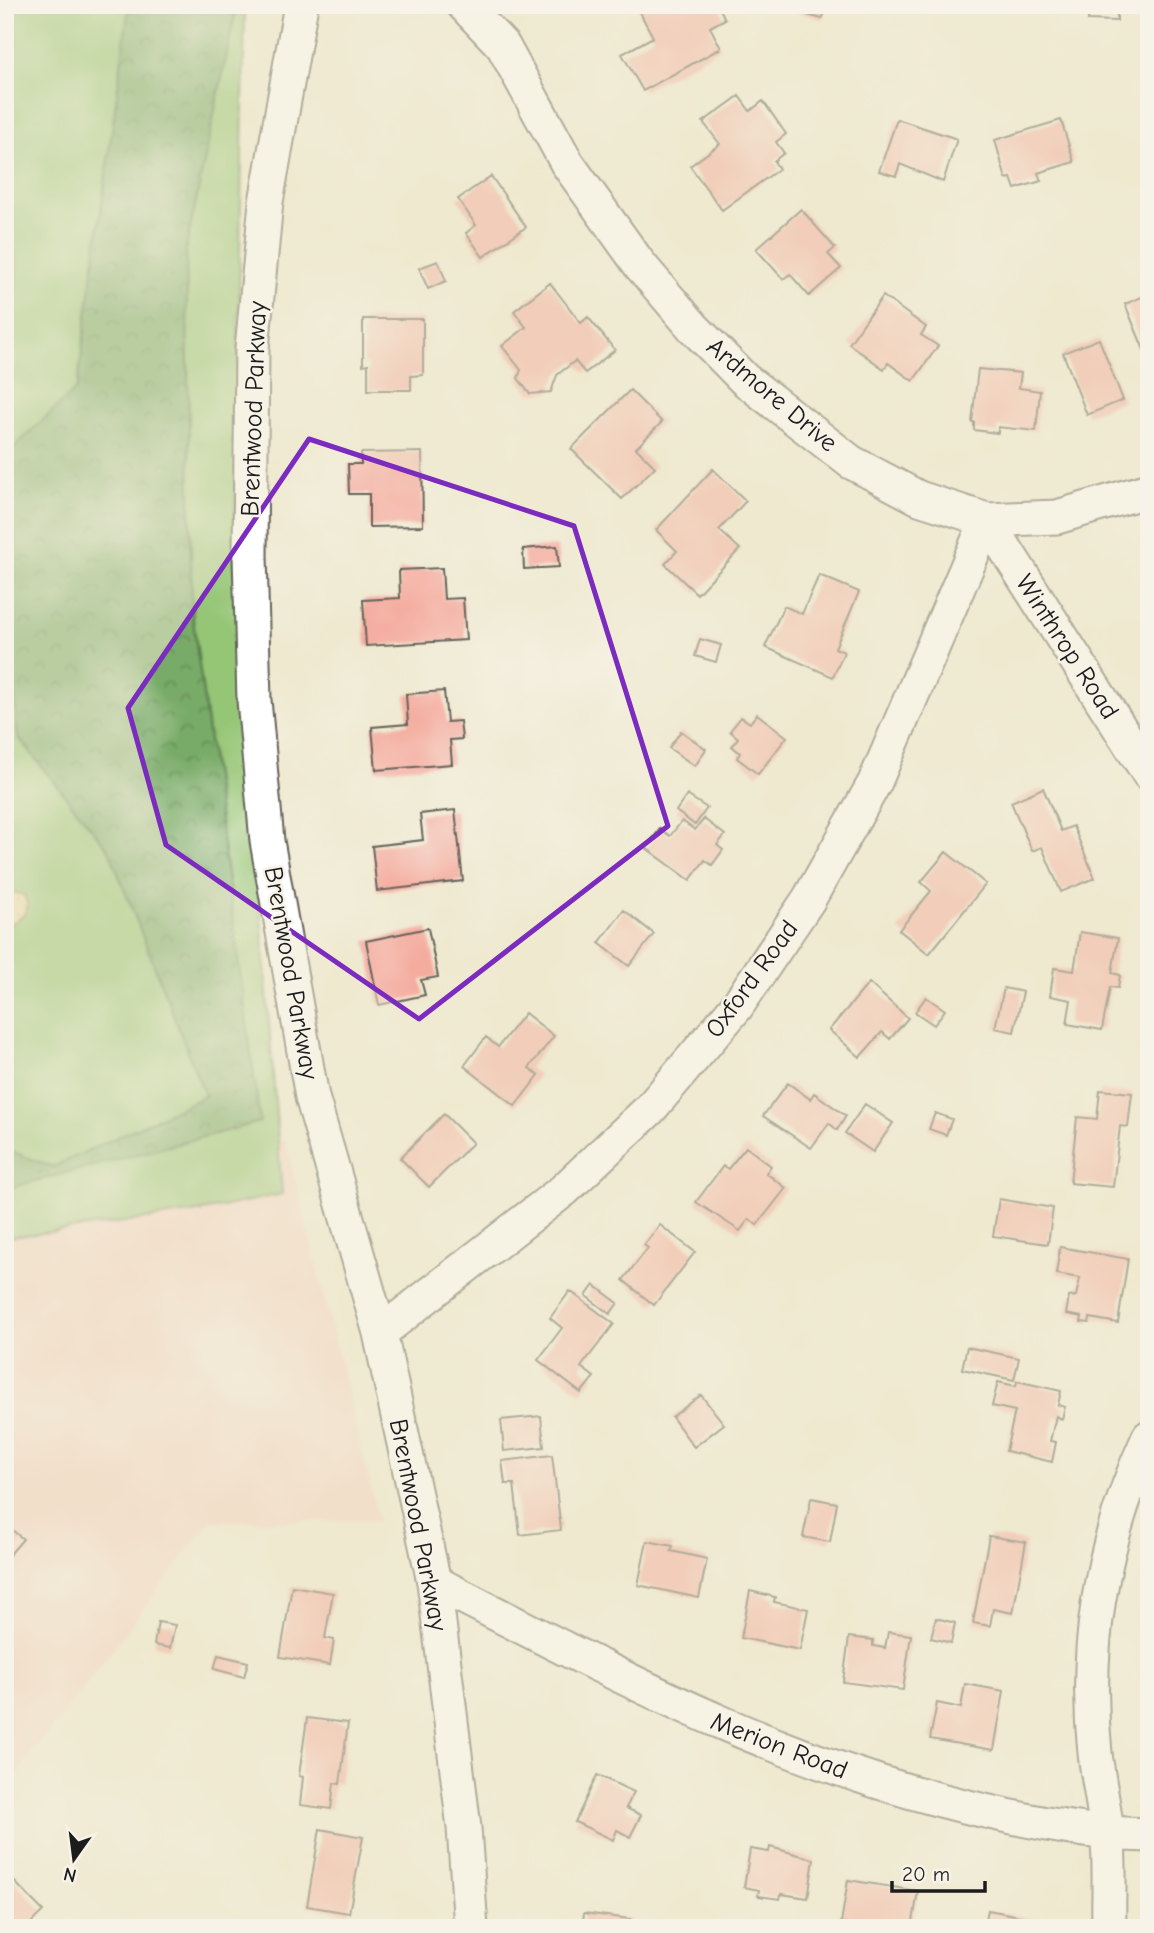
<svg xmlns="http://www.w3.org/2000/svg" width="1154" height="1933" font-family="'Comic Neue',sans-serif">
	<defs>
		<pattern id="forest-crowns" width="20" height="18" patternUnits="userSpaceOnUse" patternTransform="scale(1.75)"><rect width="20" height="18" fill="#78ab67"/><path d="M2 6a3 3 0 1 1 6 0M12 15a3 3 0 1 1 6 0" fill="none" stroke="#628a54"/></pattern>
		<pattern id="sand-dots" width="8" height="8" patternUnits="userSpaceOnUse" patternTransform="scale(1.75)"><rect width="8" height="8" fill="#eeda9e"/><path d="M2 2h.1M6 6h.1" fill="none" stroke="#ccba88" stroke-width="1.8" stroke-linecap="round"/></pattern>
	</defs>
	<rect width="100%" height="100%" fill="#f7f3e8"/>
	<filter id="ink" filterUnits="userSpaceOnUse"><feTurbulence type="fractalNoise" baseFrequency=".0143" numOctaves="2"/><feDisplacementMap in="SourceGraphic" scale="14" xChannelSelector="R" yChannelSelector="G"/><feConvolveMatrix kernelMatrix="1 2 1 2 8 2 1 2 1" color-interpolation-filters="sRGB"/></filter>
	<filter id="wash" filterUnits="userSpaceOnUse"><feTurbulence type="fractalNoise" baseFrequency=".00686" numOctaves="4" result="noise"/><feDisplacementMap in="SourceGraphic" scale="28" xChannelSelector="R" yChannelSelector="G"/><feGaussianBlur stdDeviation="1.57" result="paint"/><feColorMatrix in="noise" values="0 0 0 0 0 0 0 0 0 0 0 0 0 0 0 0 0 1.4 0 .05"/><feComposite in="paint" operator="in"/></filter>
	<g filter="url(#wash)">
		<rect width="100%" height="100%" fill="#efe9d0"/>
		<path fill="#f6d2c4" d="M285 1139 379 1521H211L5 1789V1206Z"/>
		<path fill="#95c676" stroke="#587149" stroke-width="2" d="M5 5H245L234 555 282 1194 198 1212 5 1238Z"/>
		<path fill="url(#forest-crowns)" stroke="#4a6442" stroke-width="2" d="M129 5H237L186 249 192 611 260 1122 5 1189V1149L53 1167 205 1096 109 850 18 737 5 595 9 452 77 388Z"/>
		<path fill="url(#sand-dots)" stroke="#857b5d" stroke-width="2" d="M5 242C23 255 18 281 5 296Z
			M13 892 24 895 28 906 24 915 5 928V894Z"/>
		<g id="blocks">
			<path fill="#f4ac9f" d="M644 5H718L725 19 710 27 721 48 643 91 622 54 653 37 638 9Z
				M772 5H828L822 19Z
				M1089 5H1117V21L1088 20Z
				M739 96 750 111 763 101 786 134 776 142 784 153 774 161 779 169 722 210 690 166 720 144 703 122Z
				M897 119 957 139 943 182 900 164 896 176 879 171Z
				M1061 120 1074 162 1038 173 1041 181 1015 189 1011 178 1006 179 995 140Z
				M491 176 526 227 483 257 466 233 476 225 458 199Z
				M801 209 835 248 828 254 841 268 809 296 790 274 783 279 756 249Z
				M438 261 446 281 428 289 419 268Z
				M550 283 581 323 588 317 615 350 585 373 575 361 557 375 551 392 530 394 518 378 521 370 502 346 526 327 514 311Z
				M1149 294V362L1125 304Z
				M883 296 926 327 921 335 938 346 913 381 888 363 884 369 849 344Z
				M363 319H423V375L411 376V390H368V364L363 365Z
				M1099 339 1123 400 1087 415 1063 353Z
				M978 369 1021 373 1019 388 1040 391 1036 431 998 427V433L974 430V422H972Z
				M630 390 662 422 636 448 655 467 622 499 571 449Z
				M422 452 423 526 369 527V494H349L348 464H361V453Z
				M713 469 746 501 719 530 740 549 697 594 665 564 677 551 656 530Z
				M557 546 559 567 524 569 523 549Z
				M442 568 444 599 463 598 466 640 366 646 363 600 400 598 399 570Z
				M819 575 859 592 835 648 844 652 833 677 765 647 784 606 802 614Z
				M700 639 721 645 716 662 695 656Z
				M444 691 447 722 460 721 462 739 450 740 452 764 376 770 372 727 408 724 406 694Z
				M757 714 787 737 758 774 737 758 740 753 732 746 738 738 730 731 741 717 750 723Z
				M681 731 706 749 695 766 669 748Z
				M1043 788 1061 831 1073 826 1095 878 1061 892 1042 847 1032 851 1011 802Z
				M687 795 707 808 695 825 676 811Z
				M455 810 463 881 377 891 372 846 423 840 420 814Z
				M704 819 725 835 717 845 723 850 712 865 705 860 690 880 646 848 660 829 670 836 682 821 695 830Z
				M946 852 986 884 929 954 899 930 931 891 921 882Z
				M624 910 654 934 629 966 599 943Z
				M428 928 438 977 421 980 425 995 379 1005 366 941Z
				M1080 932 1118 938 1112 973 1120 975 1118 988 1110 987 1102 1030 1067 1024 1071 1000 1050 996 1054 968 1074 971Z
				M869 983 908 1018 890 1039 882 1032 860 1057 829 1030Z
				M1004 988 1023 992 1014 1032 995 1028Z
				M926 997 945 1010 934 1025 915 1012Z
				M525 1013 554 1036 529 1068 539 1075 515 1106 464 1066 486 1037 498 1047Z
				M788 1083 810 1099 814 1093 846 1116 837 1130 829 1123 811 1148 763 1116Z
				M1100 1090 1132 1093 1128 1127 1120 1126 1113 1187 1070 1183 1077 1117 1097 1119Z
				M865 1104 893 1123 873 1152 845 1133Z
				M935 1113 952 1119 946 1135 929 1129Z
				M444 1114 473 1143 429 1187 400 1158Z
				M746 1147 771 1166 766 1173 786 1188 757 1225 749 1219 740 1231 696 1202 723 1166 728 1169Z
				M999 1199 1053 1208 1048 1244 993 1236Z
				M660 1225 695 1252 654 1305 623 1280 648 1248 644 1245Z
				M1060 1247 1128 1259 1118 1323 1090 1318 1089 1323 1081 1322 1082 1317 1066 1314 1069 1297 1076 1296 1080 1278 1056 1274Z
				M594 1285 618 1303 610 1314 586 1296Z
				M570 1291 614 1324 581 1367 594 1377 581 1393 538 1360 562 1328 550 1318Z
				M967 1347 1019 1358 1014 1380 962 1369Z
				M1017 1381 1061 1391 1058 1405 1065 1407 1062 1419 1056 1416 1050 1441 1056 1442 1052 1462 1006 1451 1015 1411 992 1406 998 1382 1016 1386Z
				M701 1395 724 1424 694 1447 672 1417Z
				M541 1416 544 1447 504 1451 501 1420Z
				M552 1455 561 1530 520 1535 514 1484H505L502 1461Z
				M811 1498 837 1503 830 1542 803 1537Z
				M5 1524 23 1539 5 1560Z
				M989 1536 1026 1542 1013 1613 993 1609 990 1626 973 1623Z
				M647 1541 673 1546 671 1551 707 1559 699 1598 638 1585Z
				M292 1586 333 1593 325 1638 334 1640 330 1665 280 1657Z
				M750 1591 775 1597 774 1602 808 1609 800 1650 741 1638Z
				M936 1618 955 1623 951 1643 931 1638Z
				M158 1622 175 1625 170 1648 154 1645Z
				M888 1632 911 1635 903 1690 843 1682 849 1637 873 1640V1646L885 1648Z
				M218 1655 248 1662 244 1677 214 1669Z
				M965 1684 1004 1691 994 1750 930 1739 937 1703 961 1708Z
				M307 1718 348 1723 340 1784 334 1783 331 1809 300 1805 303 1777 299 1776Z
				M597 1775 634 1792 626 1808 641 1815 630 1837 617 1830 613 1840 575 1822Z
				M320 1829 363 1837 349 1913 307 1906Z
				M770 1847 814 1859 808 1898 781 1894 780 1899 758 1896 759 1890 744 1887 750 1849 769 1852Z
				M11 1878 43 1911 26 1928H5V1884Z
				M848 1880 918 1891 912 1928H869L841 1923Z
				M988 1910 1035 1919 1034 1928H984Z
				M584 1913 630 1919 628 1928H582Z"/>
		</g>
	</g>
	<g filter="url(#ink)">
		<use href="#blocks" fill-opacity="0" stroke="#66645b" stroke-width="2"/>
		<g fill="none" stroke-linecap="round" stroke-linejoin="round">
			<defs>
				<path id="street" d="M301 5 266 202 252 349 250 555 254 700 267 841 312 1097 380 1333 434 1582 464 1828 471 1928
					M464 5 503 46 567 163 640 265 693 327 744 379 851 462 919 498 987 520 1057 517 1149 490
					M987 520 1149 774
					M380 1333 564 1190 650 1109 737 1006 809 899 875 782 987 520
					M434 1582C613 1673 783 1765 981 1810 1036 1823 1092 1834 1149 1835
					M1109 1928C1108 1896 1111 1863 1107 1832 1104 1806 1098 1779 1095 1753 1083 1643 1103 1537 1149 1437"/>
			</defs>
			<use href="#street" stroke="#66645b" stroke-width="37"/>
			<use href="#street" stroke="#fff" stroke-width="33"/>
		</g>
	</g>
	<path d="M0 0H1154V1933H0ZM309 439 574 526 668 826 419 1019 166 845 128 708Z" fill="#efe9d0" fill-opacity=".55" fill-rule="evenodd"/>
	<path fill="none" stroke="#7b2cbf" stroke-width="5" stroke-linejoin="round" d="M309 439 574 526 668 826 419 1019 166 845 128 708Z"/>
	<g text-anchor="middle" dominant-baseline="central" stroke-width="5" stroke-linejoin="round" paint-order="stroke">
		<g font-size="26" fill="#1c1c1c" stroke="#f7f3e8">
			<text transform="translate(772 395) rotate(40)">Ardmore Drive</text>
			<text transform="translate(254 409) rotate(-88)">Brentwood Parkway</text>
			<text transform="translate(1067 647) rotate(57)">Winthrop Road</text>
			<text transform="translate(291 973) rotate(80)">Brentwood Parkway</text>
			<text transform="translate(752 979) rotate(-54)">Oxford Road</text>
			<text transform="translate(418 1525) rotate(79)">Brentwood Parkway</text>
			<text transform="translate(779 1746) rotate(21)">Merion Road</text>
		</g>
	</g>
	<rect width="1154" height="1933" fill="none" stroke="#f7f3e8" stroke-width="28"/>
	<g transform="translate(74 1859) rotate(194)" stroke="#f7f3e8" stroke-width="5" paint-order="stroke">
	<path d="M0-5L12 26L0 18L-12 26Z" fill="#1c1c1c"/>
	<text y="-10" font-size="19" font-weight="bold" text-anchor="middle" fill="#1c1c1c">N</text>
	</g>
	<path d="M892 1881v10h93v-10" fill="none" stroke="#1c1c1c" stroke-width="3.5"/>
	<text x="902" y="1881" font-size="21" fill="#1c1c1c" stroke="#f7f3e8" stroke-width="5" paint-order="stroke">20 m</text>
</svg>
